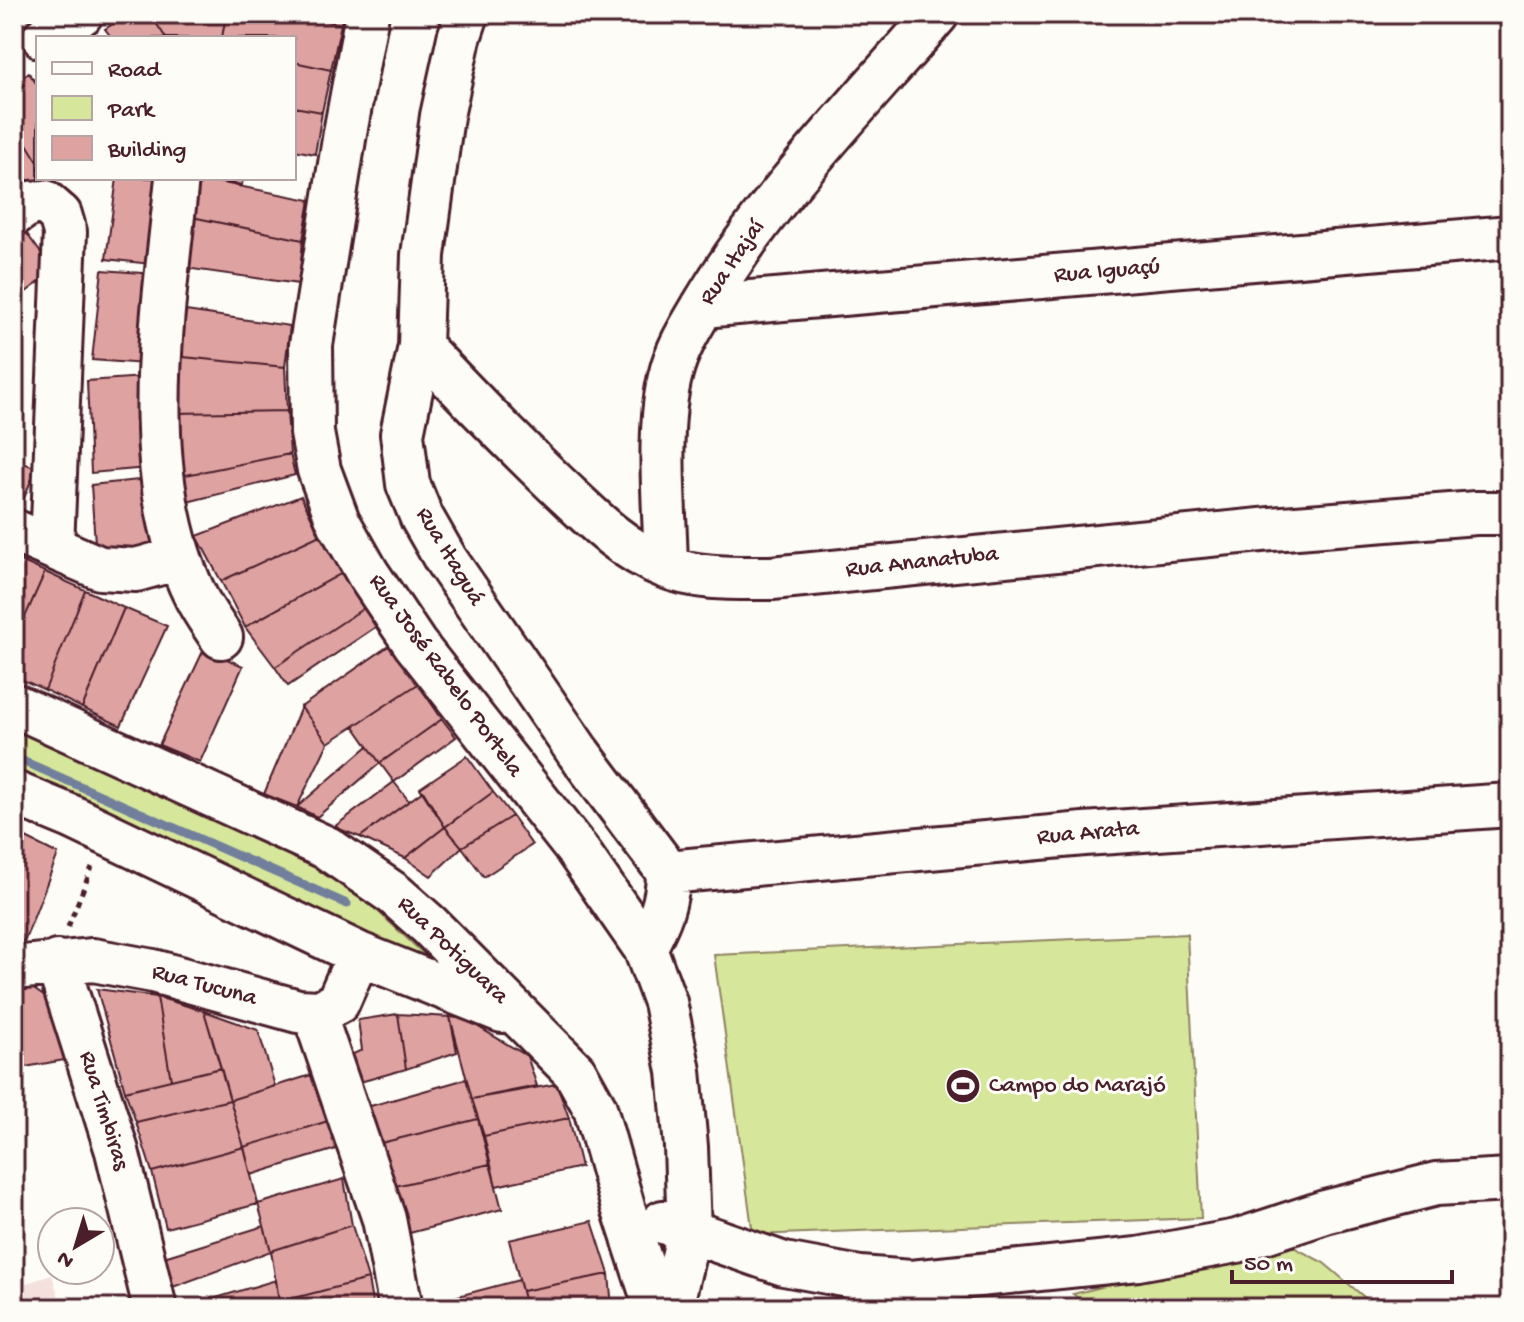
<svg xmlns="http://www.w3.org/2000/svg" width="1524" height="1322" font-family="'Gochi Hand',sans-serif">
	<rect width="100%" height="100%" fill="#fdfcf7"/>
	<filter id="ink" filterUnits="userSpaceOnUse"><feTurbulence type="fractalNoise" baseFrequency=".0125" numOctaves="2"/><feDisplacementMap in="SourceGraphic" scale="16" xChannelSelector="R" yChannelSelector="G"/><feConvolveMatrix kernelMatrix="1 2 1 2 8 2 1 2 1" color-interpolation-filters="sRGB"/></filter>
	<g filter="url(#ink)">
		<path fill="#f4e1dd" d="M52 1275 62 1308H14V1287Z"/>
		<path fill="#d6e69a" stroke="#908262" stroke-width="2" d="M14 724 328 865 427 957 405 956 14 785Z
			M1187 934 1201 1218 753 1235 714 955Z
			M1284 1242 1324 1263 1377 1308H1090L1073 1294Z"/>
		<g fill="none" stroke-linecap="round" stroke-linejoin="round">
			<path stroke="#717f9c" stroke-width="9" d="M14 757 347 904"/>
		</g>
		<path fill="#dea3a1" stroke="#4a1f2b" stroke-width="2" d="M128 14H150L166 38H112L105 29Z
			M150 14H219L225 21 222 38H166Z
			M226 14H293L341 24 331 70 294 62V38H222Z
			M293 14H343L341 24Z
			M294 62 331 70 322 112 294 107Z
			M29 73 38 86V162L14 123V82Z
			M294 107 322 112 315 154 294 150Z
			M14 123 38 162V178H48L53 186 14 209Z
			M117 178H171L160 265 106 259Z
			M197 178 310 200 303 240 192 217Z
			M204 178H243L242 185Z
			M192 217 303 240 299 284 185 268Z
			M22 227 54 271 14 301V233Z
			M102 270 155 274 145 364 92 360Z
			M179 310 290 326 285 367 173 356Z
			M14 332 20 333V426L14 425Z
			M173 356 285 367 287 411 174 413Z
			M144 377 147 468 91 473 87 381Z
			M287 411 290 454 181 476 174 413Z
			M290 454 295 475 187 502 181 476Z
			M14 459 36 468 14 523Z
			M148 479 155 553 96 558 91 485Z
			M301 496 320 535 221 581 197 536Z
			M320 535 342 573 245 627 221 581Z
			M14 558 45 572 14 642Z
			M45 572 85 590 45 690 14 676V642Z
			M342 573 364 608 275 667 245 627Z
			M85 590 124 608 82 708 45 690Z
			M124 608 167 626 121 726 82 708Z
			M364 608 377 626 288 686 275 667Z
			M390 645 418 684 328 743 301 707Z
			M204 649 243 666 200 762 159 745Z
			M418 684 442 719 380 763 354 726Z
			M301 707 328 743 297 807 264 794Z
			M442 719 456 737 394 782 380 763Z
			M368 746 380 763 317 817 297 807Z
			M467 756 493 792 445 827 420 788Z
			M394 782 409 801 360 837 334 827Z
			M423 791 445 827 405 858 360 837Z
			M493 792 512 816 462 847 445 827Z
			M512 816 532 845 484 877 462 847Z
			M445 827 462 847 431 876 405 858Z
			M20 835 58 854 25 940 14 943V850Z
			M28 985 45 997 59 1020 70 1059 14 1069V990Z
			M97 989 157 997 171 1080 125 1091Z
			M157 997 204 1011 221 1068 171 1080Z
			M204 1011 258 1030 275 1086 230 1100Z
			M398 1014 450 1017 457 1052 406 1069Z
			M398 1014 406 1069 360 1082 351 1055 362 1050 358 1020Z
			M450 1017 465 1019 527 1056 537 1086 472 1099Z
			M221 1068 230 1100 136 1122 125 1091Z
			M311 1075 328 1121 244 1147 230 1100Z
			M466 1079 478 1119 381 1143 367 1107Z
			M557 1084 569 1118 484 1136 472 1099Z
			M230 1100 244 1147 152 1172 136 1122Z
			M569 1118 581 1167 496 1186 484 1136Z
			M478 1119 490 1164 391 1187 381 1143Z
			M328 1121 339 1148 251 1175 244 1147Z
			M244 1147 258 1204 166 1228 152 1172Z
			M490 1164 502 1209 402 1235 391 1187Z
			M344 1179 352 1225 271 1251 258 1204Z
			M592 1221 609 1274 522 1291 509 1240Z
			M352 1225 368 1279 279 1302 271 1251Z
			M264 1226 271 1251 173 1287 164 1257Z
			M609 1274 612 1308H526L522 1291Z
			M368 1279 373 1308H280L279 1302Z
			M276 1280 280 1308H183Z
			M519 1280 526 1307 420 1308V1306Z"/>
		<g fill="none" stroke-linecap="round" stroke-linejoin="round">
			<defs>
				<path id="minor" d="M367 14 345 133 311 345 312 433 319 470 338 521 368 574 415 644 577 850 645 948 665 1002 679 1071 686 1147 689 1232 671 1308
					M467 14 459 38 442 116 423 255 420 346 402 434 408 484 422 518 446 560 578 752 668 872C668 902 659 922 645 948
					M44 38 81 14
					M177 178C164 308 135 473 195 595 202 610 212 623 221 637
					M14 214 30 203 45 202 60 215 65 232 52 547
					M703 306 1510 237
					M420 346C465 394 510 440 557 485 590 516 621 549 664 566 697 580 737 578 772 578L1271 529 1476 513H1510
					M14 531 100 568 136 570 179 558
					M666 567C665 509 656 428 671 373 677 348 692 325 705 303 767 198 858 106 937 14
					M14 705 327 848 394 894 429 925 575 1072 595 1108 623 1207 656 1308
					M14 793 72 817 359 954 502 1011
					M668 872 1084 834 1510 805
					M57 962 117 1151 155 1308
					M14 968 93 960 153 971 298 1011 320 1012 338 1002 359 954
					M314 1013 384 1219 401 1308
					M663 1222 784 1264 860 1278 911 1282 1138 1259 1237 1241 1325 1212 1436 1184 1510 1180"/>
			</defs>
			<use href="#minor" stroke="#4a1f2b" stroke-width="48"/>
			<path stroke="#4a1f2b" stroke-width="5" stroke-dasharray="6 6" stroke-linecap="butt" d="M68 927 92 867"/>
			<use href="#minor" stroke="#fdfcf7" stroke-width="42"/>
		</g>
	</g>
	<defs>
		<symbol id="stadium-disc" viewBox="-11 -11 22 22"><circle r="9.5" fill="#4a1f2b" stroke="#fdfcf7"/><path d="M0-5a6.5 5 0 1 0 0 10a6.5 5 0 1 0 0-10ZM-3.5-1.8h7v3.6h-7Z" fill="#fff"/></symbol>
	</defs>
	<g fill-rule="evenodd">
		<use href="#stadium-disc" x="943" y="1066" width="40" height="40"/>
	</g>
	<g text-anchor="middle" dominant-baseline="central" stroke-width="6" stroke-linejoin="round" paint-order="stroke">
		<g font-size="24" fill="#4a1f2b" stroke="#fdfcf7">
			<text transform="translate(733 263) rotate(-56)">Rua Itajaí</text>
			<text transform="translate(1107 272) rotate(-5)">Rua Iguaçú</text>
			<text transform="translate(449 557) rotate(59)">Rua Itaguá</text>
			<text transform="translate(922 563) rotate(-6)">Rua Ananatuba</text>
			<text transform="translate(445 676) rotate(54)">Rua José Rabelo Portela</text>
			<text transform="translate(1088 834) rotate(-5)">Rua Arata</text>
			<text transform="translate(452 951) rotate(44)">Rua Potiguara</text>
			<text transform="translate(204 986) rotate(15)">Rua Tucuna</text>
			<text transform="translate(103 1111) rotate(73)">Rua Timbiras</text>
		</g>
		<g font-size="24" fill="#4a1f2b" stroke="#fdfcf7" text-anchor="start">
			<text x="989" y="1086">Campo do Marajó</text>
		</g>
	</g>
	<rect width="1524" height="1322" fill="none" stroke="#fdfcf7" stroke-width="48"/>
	<rect x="24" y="24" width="1476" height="1274" fill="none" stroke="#4a1f2b" stroke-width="3" filter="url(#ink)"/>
	<rect x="36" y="36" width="260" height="144" fill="#fdfcf7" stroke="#b5a4a5" stroke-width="2"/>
	<rect x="52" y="62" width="40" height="12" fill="#fdfcf7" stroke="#b5a4a5" stroke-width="2"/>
	<text x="108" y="76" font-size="24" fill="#4a1f2b">Road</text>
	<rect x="52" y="96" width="40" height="24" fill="#d6e69a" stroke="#b5a4a5" stroke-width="2"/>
	<text x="108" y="116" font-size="24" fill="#4a1f2b">Park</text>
	<rect x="52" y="136" width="40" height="24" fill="#dea3a1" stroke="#b5a4a5" stroke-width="2"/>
	<text x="108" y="156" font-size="24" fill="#4a1f2b">Building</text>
	<g transform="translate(76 1246) rotate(218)"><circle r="38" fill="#fdfcf7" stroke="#b5a4a5" stroke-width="2"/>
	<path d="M0-6L14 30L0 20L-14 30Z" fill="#4a1f2b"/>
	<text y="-12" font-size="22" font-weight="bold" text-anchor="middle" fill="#4a1f2b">N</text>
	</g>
	<path d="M1232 1270v12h220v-12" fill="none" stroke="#4a1f2b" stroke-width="4"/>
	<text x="1244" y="1270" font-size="24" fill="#4a1f2b" stroke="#fdfcf7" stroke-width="6" paint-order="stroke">50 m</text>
</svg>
